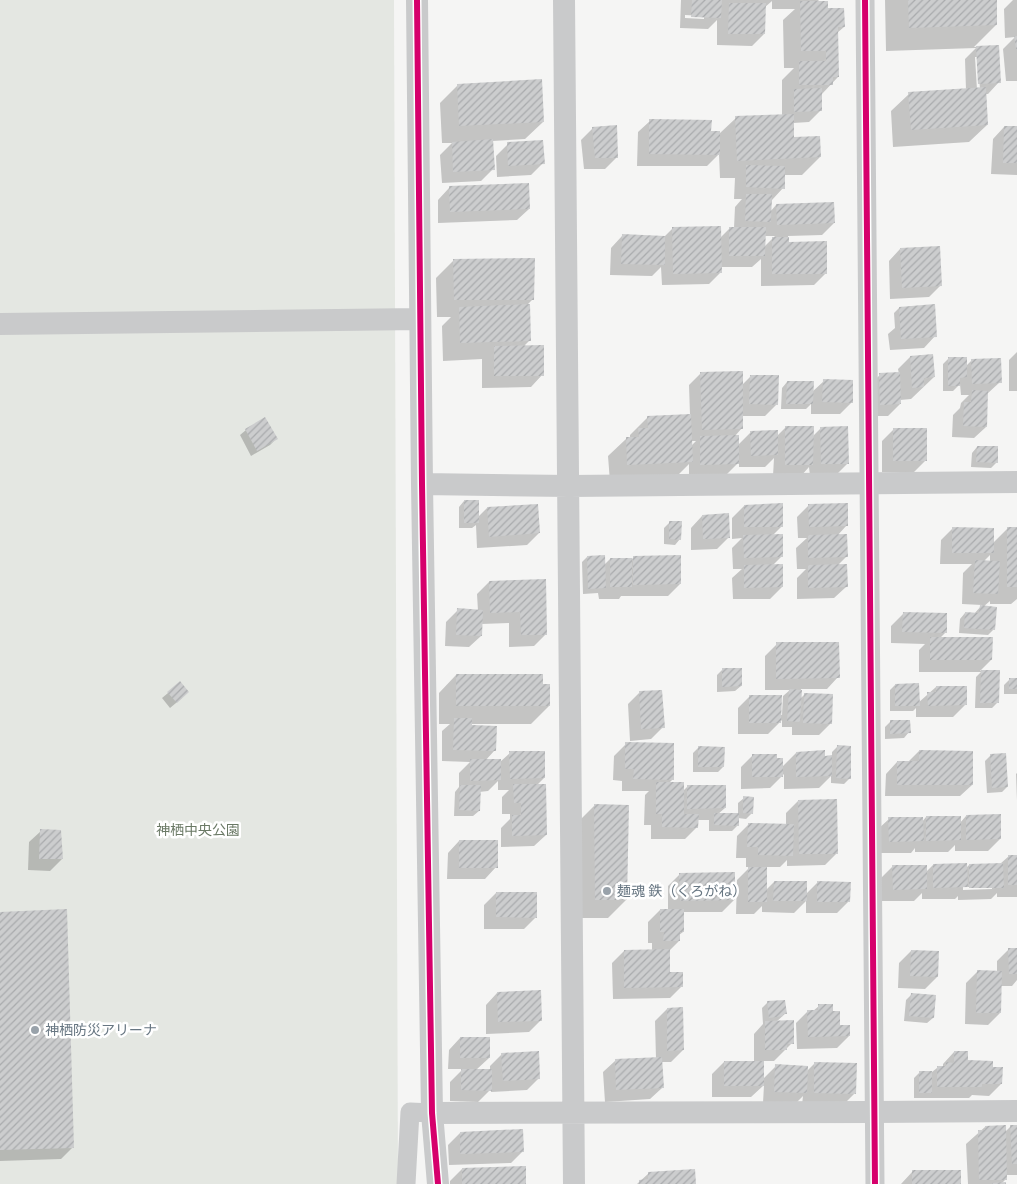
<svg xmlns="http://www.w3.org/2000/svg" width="1017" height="1184" font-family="Ubuntu,'Noto Sans JP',sans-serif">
	<defs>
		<pattern id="building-hatch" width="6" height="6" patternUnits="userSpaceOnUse" patternTransform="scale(1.25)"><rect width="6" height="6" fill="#cccdce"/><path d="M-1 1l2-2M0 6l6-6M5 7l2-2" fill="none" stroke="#a9abad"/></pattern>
	</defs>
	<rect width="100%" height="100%" fill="#f5f5f4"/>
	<path fill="#e4e7e2" d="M0 0H394L398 1184H0Z"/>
	<path fill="#0003" fill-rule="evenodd" d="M681 0H819L817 2 827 9 844 27 837 33 838 77 821 95V110L809 122 793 123V139L820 157 802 175H784L783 188 772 200 770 212 776 205 834 223 822 235 788 236V243L826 273 814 285 761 286V259L752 267H720V273L709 284 662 285 661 267 652 276 610 275 611 248 622 236 664 237 673 228 720 238 730 228H734L735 207 742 199H734L735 178H720L719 154 707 166H637L638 132 650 121 719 134 736 118 782 115V80L794 68H784L783 20 795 9H772V1L764 8V34L752 46 717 45V20L708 29 680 28ZM685 15 704 16V19L685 18ZM764 236H775L764 247Z
		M885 0H996V25L974 47 998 46 999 82 988 94H985L987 125 969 142 893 147 891 111 909 94 966 90 965 59 976 48 886 51ZM975 57H978L980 90H977Z
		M1013 0H1017V81H1006L1003 49 1015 37 1005 38 1004 9Z
		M458 85 543 122 525 139 492 141 493 169 481 181 442 183 440 155 452 143H442L440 103Z
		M1004 127H1017V175L991 174 993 139Z
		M593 128 617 157 605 169H584L581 140Z
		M508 144 543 163 531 175 497 177 496 156Z
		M449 188 529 209 517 220 438 223V200Z
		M900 249 941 285 929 297 890 299 889 261Z
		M454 260 533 299 526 306 529 341 523 347 542 375 531 387 482 388V359L443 361 442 326 451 317H437L436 278Z
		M899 308 935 336 924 348 890 350 888 334 895 328 894 313Z
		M1017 352V391H1009V360Z
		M910 357 934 377 911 399 900 400V404L888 416H869L868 386 880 375 899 374 898 369Z
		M949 358 966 366 972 360 1000 382 987 394 986 427 974 438 952 437 953 415 960 408 961 403 969 395H961L960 384 953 391H943V364Z
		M701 373 742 385 751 376 777 404 765 416H742V428L735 436 738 445 751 432 776 437 786 427 812 437 821 428 848 463 836 475 810 476 809 467 800 477 773 476 774 458 765 467H739V462L726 475 689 476V464L674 479 610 482 608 456 626 439 630 438V435L648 417 690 415 689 385ZM691 441H696L691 446Z
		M824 381 852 402 840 414H811V404L806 409H781L782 388 787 382 812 392Z
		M894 429 926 460 914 472H882V441Z
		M246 430 276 439 270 445 251 456 240 435Z
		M977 447 997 462 991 468 971 467 972 453Z
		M464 501 478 517 487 508 539 533 527 545 477 548 476 525 472 528H459V507Z
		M809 505 847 525 837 536 846 557 837 566 846 587 834 598 797 599V578L806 569H797L796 548 807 538H798L797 517Z
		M744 506 782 526 772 536 782 556 772 566 782 587 770 599H733L732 578 742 569H733L732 548 742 538 732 539V518Z
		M702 516 729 537 717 549 691 550V528Z
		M670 522 680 539 675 545 664 544V528Z
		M953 528 993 543 1008 528H1017V599L1011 604H990V601L983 607 994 629 988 635 959 633 960 619 965 613 974 614 982 605 962 604 963 573 972 564H940L941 540ZM990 555V562H983Z
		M587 557 604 565 610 559H632L634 557 680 584 668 596H621L619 599H599L598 593 583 594 582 562Z
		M489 582 546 634 534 646 509 647V623L481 624V636L469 647 445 646 446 622 458 610 478 611 477 594Z
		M903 614 946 632 940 638 991 660 980 671 998 672 997 703 992 708H975L976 677 981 672H919V650L925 644 891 643V626Z
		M777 644 838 677 827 689H801L800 699 804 695 831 723 819 735H792V727H782V720L768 734H738V708L750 696 780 715H782L783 696 790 690H765V656Z
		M723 669 741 686 735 691 717 692V675Z
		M456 675 542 686 549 706 531 724H471V726L495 750 485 761 500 762 510 753 544 778 537 785 546 835 534 846 501 847V828L510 819V814H502V797L509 790H498V781L488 791 479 792V811L473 816H454L455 792 459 787V773L470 762 442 761V731L450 724H439V693Z
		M1010 679H1017V694H1004V685Z
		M180 683 182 698 170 708 162 698Z
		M895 685 918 703 936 687 965 705 953 717H916V708L913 711H890V690Z
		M640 692 663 727 651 739 630 741 628 704Z
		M890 722 909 732 904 738 885 739V727Z
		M626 744 673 779 668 784 683 791 687 787 725 808 718 814 738 815V803L744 798 752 813 746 819 738 818V825L732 831H709V820H697V827L685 839H651V825H644L645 795 649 791H622V781L613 780 614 756Z
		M699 747 723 767 718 772H693V753Z
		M837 747 850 778 844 784 831 783V776L819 788 784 789V774L770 788 741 789V767L753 755 776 759 782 767 796 753 824 757 832 756V752Z
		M919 751 972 785 960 796H885L886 774 897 762H908Z
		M991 755 1007 787 1002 792 987 793 985 761Z
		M1017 773V801L1016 774Z
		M798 801 837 853 825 865 787 866V860L780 867H766V890L774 882 806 894 817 883 849 901 837 913H806V901L794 913 762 912V906L754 914H736L737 880 750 867H746V858H736L737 836 749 824 786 825V813Z
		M594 806 626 900 608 918H578L577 823Z
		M966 816 1000 839 988 851H955V845L948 852H915V848L911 853H877V830L889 819 922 822 926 817 960 823Z
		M41 831 62 859 50 871 28 870 29 842Z
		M459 841 496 867 485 879H447L448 853Z
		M1009 856H1017V897H997V893L991 899 958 900V896L955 899H922V893L914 901H881V878L893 866 926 872 933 865 966 868 969 865 1000 864ZM963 887H992V889L963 890Z
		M680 874 734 900 722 912H683V932L679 935V941L669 951V973L682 986 670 998 613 999 612 963 624 951 652 950V943H648V922L660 910H668V886Z
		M496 893 536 917 524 929H484V905Z
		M0 913 73 1147 61 1159 0 1161Z
		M1009 949H1017V980L1012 986H1000V1013L988 1025 965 1024 966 983 978 971 997 972V961Z
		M911 951 937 977 925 989 898 988 899 963Z
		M497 993 541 1020 529 1032 486 1034V1005Z
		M911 995 933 1018 927 1023 904 1021 906 1000Z
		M767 1003 786 1013 776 1022 792 1043 774 1061H763V1079L776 1066 807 1071 815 1063 855 1093 843 1105H802L803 1096 794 1105 763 1103 764 1085 751 1097H712V1074L724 1062H754V1034L763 1024 762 1008Z
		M819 1006 832 1013 839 1027 849 1036 837 1048 797 1049 796 1023 808 1011H813Z
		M667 1009 683 1050 671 1062H661L662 1088 650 1099 605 1102 603 1072 615 1061 656 1059 655 1021Z
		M460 1038 489 1058 476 1070 490 1071V1066L502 1054 539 1078 527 1090 491 1092V1089L478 1102 450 1101V1082L463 1069H448L449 1050Z
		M954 1052 966 1061 991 1068 1001 1084 989 1096 972 1095 969 1098H914V1078L920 1072H932L937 1068H943V1064Z
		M1011 1126H1017V1175H1006V1179L1002 1183 1005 1184H968L966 1144 985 1127 1005 1132Z
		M460 1133 523 1151 511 1163 449 1165 448 1145Z
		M462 1169 525 1184H450V1181Z
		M913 1171 960 1184H901Z
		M649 1173 695 1184H637Z"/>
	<path fill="url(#building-hatch)" d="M692 0H722L721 18 691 17Z
		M908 0H997V25L909 28Z
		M800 1H828V8H844L845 27H838L839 77H833V85H799V61H826V51H801Z
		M729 3H766L765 34H728Z
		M1014 36H1017V49H1016Z
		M999 45 1001 83 978 84 976 46Z
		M542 79 544 122 459 126 457 84Z
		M986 87 988 125 911 130 908 92Z
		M822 88V111L794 112V89Z
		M794 114V137L820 136 821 157 737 161 735 116Z
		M649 119 712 120 711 131H720V155L649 154Z
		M617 125 618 158H595L592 127Z
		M1004 126H1017V163H1003Z
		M493 139 495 170 453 172 452 142Z
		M543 140 545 164 508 166 507 142Z
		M746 165 785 166V189L746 187Z
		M529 183 530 209 450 212 449 186Z
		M746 194H772L771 222 745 221Z
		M834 202 835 223 777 225 776 204Z
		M721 226 722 273 673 274 672 227Z
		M729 227H766L765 256H729Z
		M622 234 665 236V265L621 264Z
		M772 237H789V242L827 241V274H772Z
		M940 246 942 286 902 288 900 248Z
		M535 258 534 300H454L453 259Z
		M530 304 531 341 460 343 459 307Z
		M935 304 937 337 901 339 899 307Z
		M544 345V376H494V346Z
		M933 354 935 377 924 378V387L912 388 910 356Z
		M948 357H967V377L960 378V386H948Z
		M1001 358 1002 383 972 384 971 359Z
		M743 371V429L702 430 700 372Z
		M900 372 901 404 880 405 879 373Z
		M750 375H779L778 405 749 404Z
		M823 379 853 380V403L822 402Z
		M787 381H814L813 404H786Z
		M972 390 988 391 987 427 963 426 964 402H971Z
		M691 414 693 462 627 465 626 437H639L638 428H648L647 416Z
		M265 417 278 439 257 451 245 429Z
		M785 426H814L813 465H785Z
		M848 426 849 464H821L820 427Z
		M893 428H927V461H893Z
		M778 430V455L751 456 750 431Z
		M739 435V464L700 465V436Z
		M977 446H998V463L976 462Z
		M464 500H479V523H464Z
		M783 503V527H744V505Z
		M848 503V526L809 527 808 504Z
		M538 504 540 533 489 537 487 507Z
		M729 513 730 538 703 539 702 515Z
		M669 521H682L681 540 669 539Z
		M952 527 994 528V553H952Z
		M1007 527H1017V587H1007Z
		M783 534V557L744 558 743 535Z
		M847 534 848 557 808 558V535Z
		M605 555 606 588 588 589 587 556Z
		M681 555V584L633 585V556Z
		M610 558H632V587H610Z
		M975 560 1000 561 998 594 973 593Z
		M783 564V587L744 588V565Z
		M847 564 848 587 808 588V565Z
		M546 579 547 635H521L520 612 490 613 489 581Z
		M980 605 997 607 995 630 964 628 965 612 979 613Z
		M457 608 483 610 482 636 456 635Z
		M903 612 947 613V633L902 632Z
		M930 637H993L992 660H930Z
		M776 642H839L840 678 776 679Z
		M722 668H742V686L722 687Z
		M981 670H1000L999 703H980Z
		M456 674H543V684H550V706H456Z
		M1009 678H1017V689H1009Z
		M180 681 189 692 177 703 167 692Z
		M919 683 920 706H895V684Z
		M936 686H967V705L928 706 927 692H936Z
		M789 689 802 690 800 722 787 721Z
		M662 690 665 728 641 729 639 691Z
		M804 693 833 694 832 724 803 723Z
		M749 695H782L781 723H749Z
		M454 718H472V725L497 726 496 751 453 750Z
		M890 720H910L911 733 890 734Z
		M625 742 674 743V780L633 779 634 769H625Z
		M837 745 851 746V779L836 778Z
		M698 746 725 747 724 767H698Z
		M825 750V756L832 755V776L796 777V752Z
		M919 750 973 751V785H897V761H919Z
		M509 751H545V778L510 779Z
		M1006 753 1008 787 992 788 990 754Z
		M752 754H777V758H783V777H752Z
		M470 759H501V780L470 781Z
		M656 782H684V814H699L698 828 662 827V814H656Z
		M513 784H546L547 835 512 836V815H521V803H514Z
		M460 785H481L480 811 459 810Z
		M687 785H726V808L687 809Z
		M743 796 754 797 753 814 743 813Z
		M837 799 838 854H799L798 800Z
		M594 804 629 805 627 900H595Z
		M714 813H739V826L714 825Z
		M1001 814V839L966 840V815Z
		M926 816H961V840L926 841Z
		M888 817H923L924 841 889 842Z
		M748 823 794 824 793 856 758 855V847H747Z
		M40 829 61 830 63 859H39Z
		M459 840H498V868H459Z
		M1008 855H1017V885H1008Z
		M967 863 968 887 933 888V864Z
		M1003 863 1004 888H969V864Z
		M892 865H927V889L893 890Z
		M748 867H767V902H748Z
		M735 872V900L680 901 679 873Z
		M774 881H807V901H773Z
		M817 881 851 882 850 902H817Z
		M496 892H537V918L496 917Z
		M67 909 74 1148 0 1150V912Z
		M660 909H684V932H680V941H663L664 932H660Z
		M1008 948H1017V974H1009Z
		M670 949V972H683V987L624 988V950Z
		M911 950 939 951 938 977 910 976Z
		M977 970 1002 971 1001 1013H976Z
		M541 990 542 1021 498 1022 497 992Z
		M911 993 936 995 934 1018 909 1016Z
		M785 1000 787 1014H783V1016L769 1018 767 1001Z
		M818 1004H833V1011H840V1025H850V1036L808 1037 807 1010H818Z
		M683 1007 684 1050 667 1051V1008Z
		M794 1020V1044H787V1050H765V1021Z
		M460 1037H490V1058H460Z
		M539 1051 540 1079 503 1081 501 1053Z
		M954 1051H968V1060L993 1061V1067H1003L1002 1084H982V1087H937V1066H946V1062L954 1063Z
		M662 1057 664 1088 616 1090 615 1059Z
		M724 1061H764V1086H724Z
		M814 1062 857 1063 856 1094 814 1093Z
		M775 1064 808 1066 807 1093 774 1092Z
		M461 1069H492V1091L461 1090Z
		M919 1071H932V1093H919Z
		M1006 1125 1007 1180H979L978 1130H985V1126Z
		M1010 1125H1017V1164H1012Z
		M523 1129 524 1152 460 1154V1132Z
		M526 1166V1184H462V1168Z
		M695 1169 696 1184H639V1180L648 1179V1172Z
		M912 1170H961V1184H912Z
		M1006 1182V1184H992V1183Z"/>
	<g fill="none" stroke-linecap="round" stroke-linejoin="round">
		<path stroke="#c9cacb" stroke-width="19" d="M865 0 875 1184
			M406 1184 410 1112 432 1113"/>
		<path stroke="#c9cacb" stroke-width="22" d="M417 0 422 484 432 1113 438 1184
			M564 0 574 1184
			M0 324 420 319
			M422 484 569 486 1017 482
			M432 1113 874 1112 1017 1111"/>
		<defs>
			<path id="cycleway" d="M417 0 422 484 432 1113 438 1184
				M865 0 875 1184"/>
		</defs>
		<use href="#cycleway" stroke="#fff" stroke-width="9"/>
		<use href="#cycleway" stroke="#d6006c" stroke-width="6"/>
	</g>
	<g fill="#99a2aa" stroke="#fff" stroke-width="2">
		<circle cx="607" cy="891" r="5"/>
		<circle cx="35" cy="1030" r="5"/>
	</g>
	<g text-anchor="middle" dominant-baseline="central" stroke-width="5" stroke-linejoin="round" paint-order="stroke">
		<g font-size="14" fill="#6a7965" stroke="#fff">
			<text x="198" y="830">神栖中央公園</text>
		</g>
		<g font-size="14" fill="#677682" stroke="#fff" text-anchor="start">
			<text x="617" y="891">麺魂 鉄（くろがね）</text>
			<text x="45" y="1030">神栖防災アリーナ</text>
		</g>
	</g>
</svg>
